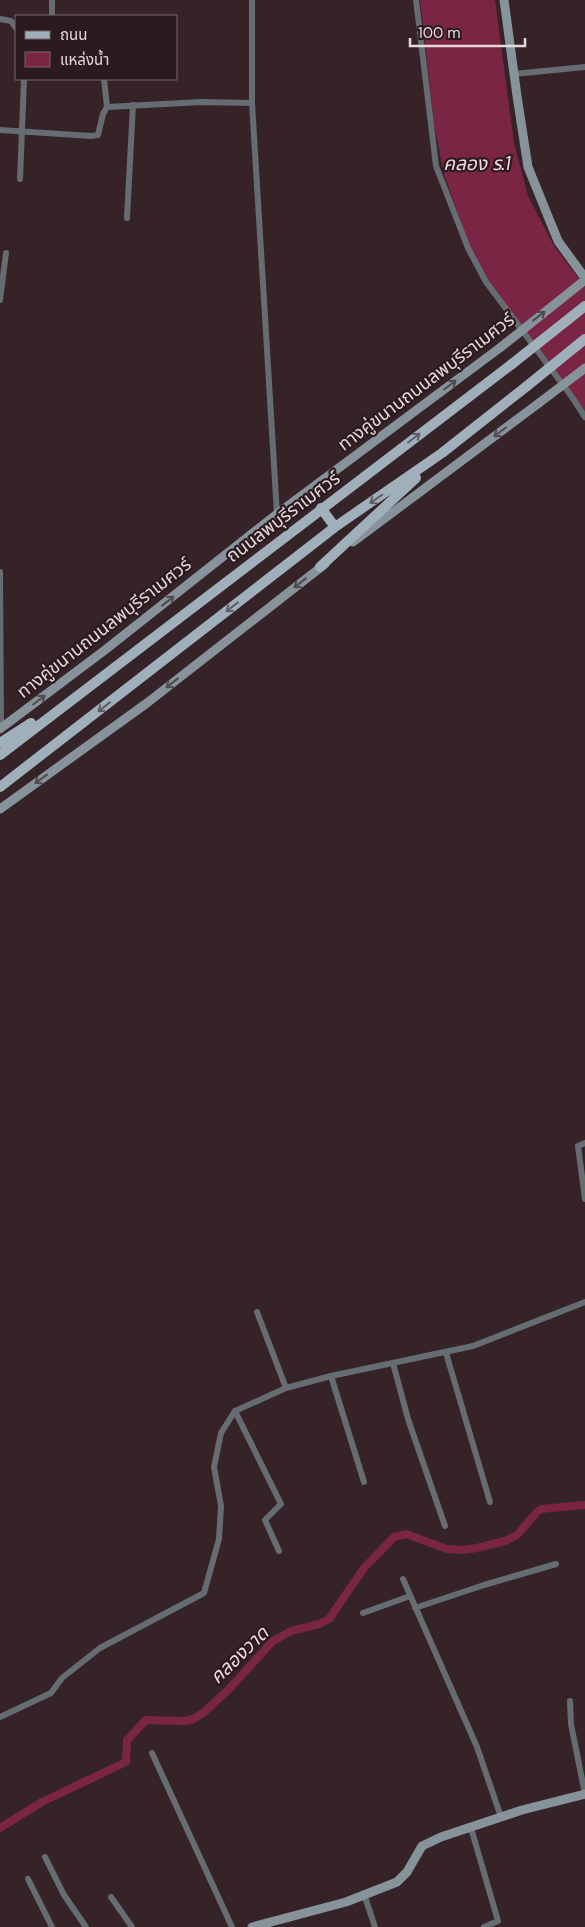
<svg xmlns="http://www.w3.org/2000/svg" width="585" height="1927" font-family="'DM Sans','Noto Sans Thai',sans-serif">
	<rect width="100%" height="100%" fill="#362328"/>
	<path fill="#7a2543" d="M420 0H495L514 143 528 196 554 246 585 287V414L488 280 470 248 444 174 434 124Z"/>
	<g fill="none" stroke-linecap="round" stroke-linejoin="round">
		<path stroke="#7a2543" stroke-width="8" d="M0 1828 42 1802 126 1762 127 1740 146 1720 185 1721 193 1719 203 1713 228 1690 273 1641 291 1631 319 1624 329 1619 364 1568 394 1537 406 1534 447 1549 463 1550 477 1548 505 1541 517 1535 537 1512 541 1509 585 1505"/>
		<path stroke="#656d72" stroke-width="6" d="M252 0V103L277 514
			M416 0 436 166 468 248 486 282 572 397 585 417
			M52 16V0
			M0 19 11 21 16 28
			M514 74 585 67
			M104 79 107 107 202 102 252 103
			M0 130 91 136 98 135 103 114 107 107
			M20 179 24 79
			M127 218 133 105
			M0 300 6 253
			M0 572 1 728
			M585 1143 578 1146 585 1199
			M257 1312 286 1388
			M446 1353 490 1502
			M393 1363 408 1419 445 1526
			M331 1376 364 1482
			M235 1411 281 1504 265 1520 279 1551
			M403 1579 477 1747 501 1817
			M415 1608 484 1585 556 1564
			M363 1613 410 1596
			M570 1701 571 1724 585 1794
			M0 1717 51 1693 62 1678 100 1648 204 1593 219 1539 221 1506 214 1467 221 1433 235 1411 286 1388 331 1376 473 1346 585 1302
			M152 1753 232 1927
			M471 1828 498 1921 484 1927
			M45 1857 64 1895 86 1927
			M28 1879 52 1927
			M364 1894 375 1927
			M111 1897 132 1927"/>
		<path stroke="#86939b" stroke-width="9" d="M504 0 517 96 528 167 558 241 585 278
			M353 542 539 403
			M0 729 105 650 277 514 501 347
			M0 809 147 703 325 564
			M252 1927 346 1902 397 1882 407 1872 422 1846 441 1837 522 1810 585 1794"/>
		<path stroke="#9fb0bb" stroke-width="10" d="M321 508 335 527
			M320 567 416 478
			M0 743 31 723
			M0 755 512 364
			M0 787 335 527 442 453 527 386"/>
		<path stroke="#86939b" stroke-width="9" d="M501 347 585 280
			M539 403 585 368"/>
		<path stroke="#9fb0bb" stroke-width="10" d="M512 364 585 306
			M527 386 585 339"/>
	</g>
	<defs><path id="oneway-shaft" d="M-6 0H5M1.5-3L5.5 0L1.5 3" fill="none" stroke-width="1.6" stroke-linecap="round" stroke-linejoin="round" transform="scale(1.25)"/></defs>
	<g stroke="#4f4a50">
		<use href="#oneway-shaft" transform="translate(539 316) rotate(-38)"/>
		<use href="#oneway-shaft" transform="translate(450 385) rotate(-37)"/>
		<use href="#oneway-shaft" transform="translate(500 432) rotate(143)"/>
		<use href="#oneway-shaft" transform="translate(300 583) rotate(142)"/>
		<use href="#oneway-shaft" transform="translate(168 601) rotate(-38)"/>
		<use href="#oneway-shaft" transform="translate(172 683) rotate(142)"/>
		<use href="#oneway-shaft" transform="translate(39 700) rotate(-37)"/>
		<use href="#oneway-shaft" transform="translate(41 779) rotate(144)"/>
	</g>
	<g stroke="#5f5e65">
		<use href="#oneway-shaft" transform="translate(414 438) rotate(-37)"/>
		<use href="#oneway-shaft" transform="translate(376 499) rotate(145)"/>
		<use href="#oneway-shaft" transform="translate(232 607) rotate(142)"/>
		<use href="#oneway-shaft" transform="translate(104 707) rotate(142)"/>
	</g>
	<g text-anchor="middle" dominant-baseline="central" stroke-width="4.5" stroke-linejoin="round" paint-order="stroke">
		<g font-size="18" fill="#e6d9dc" stroke="#2b1a1e">
			<text transform="translate(426 382) rotate(-37)">ทางคู่ขนานถนนลพบุรีราเมศวร์</text>
			<text transform="translate(283 517) rotate(-37)">ถนนลพบุรีราเมศวร์</text>
			<text transform="translate(104 628) rotate(-38)">ทางคู่ขนานถนนลพบุรีราเมศวร์</text>
		</g>
		<g font-size="19" font-style="italic" fill="#f4dae0" stroke="#2b1a1e">
			<text x="477" y="163">คลอง ร.1</text>
			<text transform="translate(239 1655) rotate(-44)">คลองวาด</text>
		</g>
	</g>
	<rect x="15" y="15" width="162" height="65" fill="#2b1a1e" stroke="#76666a"/>
	<rect x="25" y="31" width="25" height="8" fill="#9fb0bb" stroke="#76666a"/>
	<text x="60" y="40" font-size="15" fill="#e6d9dc">ถนน</text>
	<rect x="25" y="52" width="25" height="15" fill="#7a2543" stroke="#76666a"/>
	<text x="60" y="65" font-size="15" fill="#e6d9dc">แหล่งน้ำ</text>
	<path d="M410 38v8h115v-8" fill="none" stroke="#e6d9dc" stroke-width="2.5"/>
	<text x="418" y="38" font-size="15" fill="#e6d9dc" stroke="#2b1a1e" stroke-width="4" paint-order="stroke">100 m</text>
</svg>
